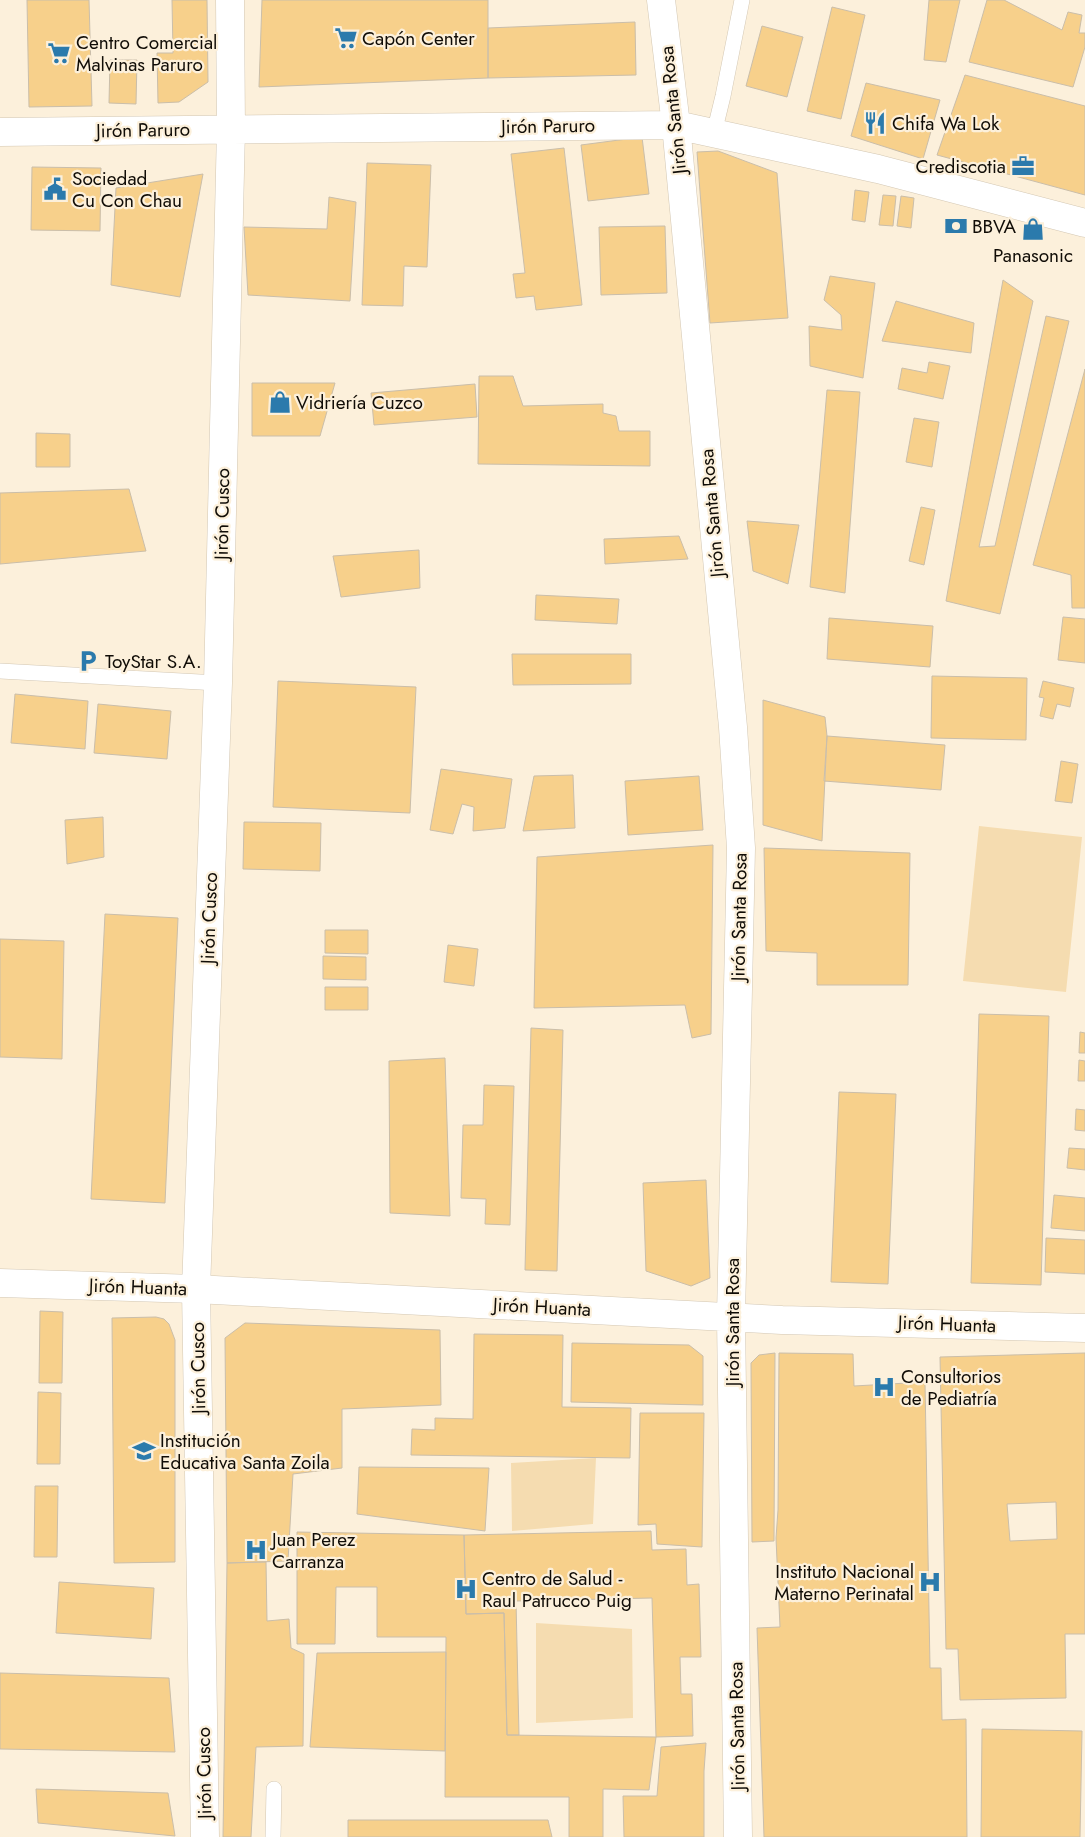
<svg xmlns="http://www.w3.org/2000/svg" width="1085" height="1837" font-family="Jost,sans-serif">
	<rect width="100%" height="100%" fill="#fcf0db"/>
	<path fill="#f5dcb0" d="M979 826 1082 837 1066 992 963 981Z
		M596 1458 593 1524 512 1531 511 1463Z
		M536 1623 632 1629 633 1718 536 1723Z"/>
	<path fill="#f7d08b" stroke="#cabeaa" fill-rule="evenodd" d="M27 0H89L92 106 29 107Z
		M172 0H207L208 82 179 102 158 103 157 53H173Z
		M262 0H488V78L259 87Z
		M929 0H960L946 62 924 60Z
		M987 0H1004L1062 30 1068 12 1082 15 1079 33H1085V47L1073 87 969 62Z
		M832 7 865 15 841 119 807 111Z
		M635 22 636 75 488 78V28Z
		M762 26 803 37 787 97 746 86Z
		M110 60H137L136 104 109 103Z
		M965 75 1085 106V195L937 155Z
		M866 83 940 100 923 159 851 136Z
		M642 137 649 194 588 201 581 145Z
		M564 148 582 305 536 310 534 296 516 298 513 274 525 273 511 154Z
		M718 151 777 173 788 318 710 323 697 152Z
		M367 163 431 165 427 267 404 266 403 306 362 305Z
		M32 167 101 168 100 231 31 230Z
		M203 174 180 297 111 285 116 188Z
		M855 190 869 192 865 222 852 220Z
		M883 195 896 196 893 226 879 225Z
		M901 196 914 198 911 228 897 226Z
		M329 197 356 202 350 301 248 295 244 227 327 229Z
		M665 226 667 293 601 295 599 227Z
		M830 276 875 283 863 378 810 366 809 326 842 330 841 315 824 300Z
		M1003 280 1033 301 979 547 995 546 1046 316 1069 321 1000 614 946 601Z
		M896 301 974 323 971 353 882 341Z
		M929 362 950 366 943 399 898 389 902 368 927 373Z
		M1085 369V608H1072L1071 575 1033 565Z
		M479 376H513L523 406 603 404V413L616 416 619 431H650V466L478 464Z
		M252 383H335L320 436H252Z
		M475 384 477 417 374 425 371 393Z
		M827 390 860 392 845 593 810 587Z
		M914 418 939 422 932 467 906 462Z
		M36 433 70 434V467H36Z
		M129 489 146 551 0 564V493Z
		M921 507 935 510 924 565 909 561Z
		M747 521 799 525 788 584 753 571Z
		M679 536 688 559 605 564 604 539Z
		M419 550 420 588 341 597 333 556Z
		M536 595 619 599 617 624 535 620Z
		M1063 617 1085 619V663L1058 660Z
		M829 618 933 626 930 667 827 659Z
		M512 654H631V684L513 685Z
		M932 676 1027 678 1026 740 931 738Z
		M278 681 416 687 410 813 273 807Z
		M1043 681 1074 688 1070 707 1057 704 1053 719 1040 716 1044 698 1039 697Z
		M15 694 88 701 85 749 11 743Z
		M763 700 825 717 827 736 822 841 763 825Z
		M98 704 171 711 167 759 94 753Z
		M827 736 945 745 941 790 824 781Z
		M1061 761 1078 764 1072 803 1055 801Z
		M441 769 512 779 505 828 473 831 474 807 462 804 453 834 430 830Z
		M573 775 575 828 523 831 534 776Z
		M699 776 703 830 628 835 625 781Z
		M103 817 104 857 67 864 65 820Z
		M244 822 321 823 320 871 243 869Z
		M713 845 711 1034 692 1038 685 1005 534 1008 537 857Z
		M764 848 910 853 908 985H817V953L766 951Z
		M105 914 178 918 165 1203 91 1199Z
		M325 930H368V954L325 953Z
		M0 939 64 941 62 1059 0 1057Z
		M448 945 478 949 474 986 444 982Z
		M323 956 366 957V980L323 979Z
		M325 987H368V1010H325Z
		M979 1014 1049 1016 1041 1285 971 1283Z
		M531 1028 563 1030 557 1271 525 1270Z
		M1080 1032 1085 1033V1053H1079Z
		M445 1058 450 1216 390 1213 389 1061Z
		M1079 1060 1085 1061V1081H1078Z
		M484 1085 514 1086 510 1225 485 1224 486 1199 461 1198 463 1125H483Z
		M839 1092 896 1094 888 1284 831 1282Z
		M1076 1109 1085 1110V1131L1075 1130Z
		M1069 1148 1085 1149V1170L1067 1168Z
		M706 1180 710 1278 691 1286 646 1271 643 1183Z
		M1054 1195 1085 1198V1231L1051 1228Z
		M1046 1238 1085 1240V1274L1045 1272Z
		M40 1311 63 1312 62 1383H39Z
		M156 1317 164 1319 169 1324 175 1340V1562L114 1563 112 1318Z
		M245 1323 440 1330 441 1405 342 1409V1468L293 1474 288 1561 227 1563 225 1338Z
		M474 1334 563 1335 562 1407 631 1408 630 1458 411 1455 412 1429 435 1430V1418L473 1419Z
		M572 1343 689 1345 703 1356V1405L571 1402Z
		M775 1353 774 1541 752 1542 751 1363 759 1355Z
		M779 1353 853 1354 854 1386 925 1382 930 1668H941L942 1720 966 1719 967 1837H764L757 1628 780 1627 776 1538 778 1510Z
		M1085 1353V1634H1065L1066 1698 960 1700 958 1649H946L940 1357ZM1056 1502 1057 1539 1010 1541 1007 1504Z
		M38 1392 61 1393 60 1464H37Z
		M640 1413H704L702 1547 657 1544 656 1524 638 1525Z
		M359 1467 489 1468 485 1531 357 1514Z
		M35 1486H58L57 1557H34Z
		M651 1531 652 1550 686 1549 687 1585 699 1584 701 1657H680L681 1694H692L693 1736 656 1737 652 1598 516 1601 519 1735H507L504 1613 466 1614 464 1535Z
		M297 1532 464 1535 466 1614 504 1613 507 1735 656 1737 649 1790 603 1789V1837H569V1797H445L446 1637H377V1587H336L335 1644H297Z
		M266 1562 267 1621 289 1619 291 1648 304 1654 303 1746 256 1747 251 1837H223L227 1563Z
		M59 1582 154 1588 151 1639 56 1633Z
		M446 1652 445 1751 310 1747 317 1653Z
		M0 1673 169 1678 175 1752 0 1749Z
		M982 1729 1082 1731 1080 1837H981Z
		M706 1743 704 1771V1837H624L623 1796H657L661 1747Z
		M36 1789 168 1793 175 1836 38 1823Z
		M348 1820H548L552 1837H348Z"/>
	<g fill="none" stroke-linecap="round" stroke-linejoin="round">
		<defs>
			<path id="lane" d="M714 133 723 96 742 0
				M0 671 218 683
				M273 1837 274 1789"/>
			<path id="street" d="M661 0 676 125 733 727 741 848 731 1317
				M0 132 676 125 878 169 1085 223
				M205 1837 196 1289 218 683 231 129 230 0"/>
			<path id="secondary" d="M0 1283 196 1289 782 1320 1085 1328
				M731 1317 738 1837"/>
		</defs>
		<use href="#lane" stroke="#d3c7b3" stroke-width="16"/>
		<use href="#street" stroke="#d3c7b3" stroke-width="29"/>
		<use href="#secondary" stroke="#d3c7b3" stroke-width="29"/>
		<use href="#lane" stroke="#fff" stroke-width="15"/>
		<use href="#street" stroke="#fff" stroke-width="28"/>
		<use href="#secondary" stroke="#fff" stroke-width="28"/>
	</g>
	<defs>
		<symbol id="supermarket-bare" viewBox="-9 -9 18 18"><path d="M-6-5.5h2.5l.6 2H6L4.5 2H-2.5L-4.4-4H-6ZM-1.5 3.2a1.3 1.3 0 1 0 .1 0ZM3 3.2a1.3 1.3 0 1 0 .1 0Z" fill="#2b7aac" stroke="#fcf0db" stroke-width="2.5" paint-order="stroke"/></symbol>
		<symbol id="restaurant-bare" viewBox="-9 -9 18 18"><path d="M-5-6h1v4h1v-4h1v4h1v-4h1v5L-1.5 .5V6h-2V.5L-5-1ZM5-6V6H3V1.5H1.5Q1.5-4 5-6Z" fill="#2b7aac" stroke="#fcf0db" stroke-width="2.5" paint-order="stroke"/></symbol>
		<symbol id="office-bare" viewBox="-9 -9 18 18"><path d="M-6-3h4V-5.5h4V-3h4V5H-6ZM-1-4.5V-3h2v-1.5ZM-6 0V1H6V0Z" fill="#2b7aac" stroke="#fcf0db" stroke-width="2.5" paint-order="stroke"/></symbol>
		<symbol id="civic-bare" viewBox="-9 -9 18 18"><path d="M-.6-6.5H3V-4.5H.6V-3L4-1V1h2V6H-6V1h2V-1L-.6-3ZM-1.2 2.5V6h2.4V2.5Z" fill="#2b7aac" stroke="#fcf0db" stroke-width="2.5" paint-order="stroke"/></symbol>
		<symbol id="bank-bare" viewBox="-9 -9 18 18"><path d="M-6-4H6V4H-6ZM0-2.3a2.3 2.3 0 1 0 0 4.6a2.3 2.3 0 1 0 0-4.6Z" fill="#2b7aac" stroke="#fcf0db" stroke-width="2.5" paint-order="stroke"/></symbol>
		<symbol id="shop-bare" viewBox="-9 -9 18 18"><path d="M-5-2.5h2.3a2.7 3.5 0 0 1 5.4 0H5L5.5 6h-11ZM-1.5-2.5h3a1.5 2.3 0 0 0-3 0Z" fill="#2b7aac" stroke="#fcf0db" stroke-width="2.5" paint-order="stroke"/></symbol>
		<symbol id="parking-bare" viewBox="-9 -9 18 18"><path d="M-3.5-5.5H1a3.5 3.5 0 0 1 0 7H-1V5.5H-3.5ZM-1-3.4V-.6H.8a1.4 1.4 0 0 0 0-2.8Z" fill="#2b7aac" stroke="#fcf0db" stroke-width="2.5" paint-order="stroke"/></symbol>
		<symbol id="hospital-bare" viewBox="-9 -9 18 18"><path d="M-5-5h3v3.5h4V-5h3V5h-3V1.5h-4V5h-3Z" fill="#2b7aac" stroke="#fcf0db" stroke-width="2.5" paint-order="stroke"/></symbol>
		<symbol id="school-bare" viewBox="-9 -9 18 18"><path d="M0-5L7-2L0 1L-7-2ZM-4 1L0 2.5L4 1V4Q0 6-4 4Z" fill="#2b7aac" stroke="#fcf0db" stroke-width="2.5" paint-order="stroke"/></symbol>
	</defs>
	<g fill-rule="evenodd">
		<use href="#supermarket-bare" x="330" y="22" width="32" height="32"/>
		<use href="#supermarket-bare" x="43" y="37" width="32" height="32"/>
		<use href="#restaurant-bare" x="859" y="107" width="32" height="32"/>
		<use href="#office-bare" x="1007" y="150" width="32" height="32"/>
		<use href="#civic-bare" x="39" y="173" width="32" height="32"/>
		<use href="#bank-bare" x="940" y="210" width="32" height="32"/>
		<use href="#shop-bare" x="1017" y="213" width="32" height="32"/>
		<use href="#shop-bare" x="264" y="386" width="32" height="32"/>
		<use href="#parking-bare" x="72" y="645" width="32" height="32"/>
		<use href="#hospital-bare" x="868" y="1371" width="32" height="32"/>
		<use href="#school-bare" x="128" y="1435" width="32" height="32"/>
		<use href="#hospital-bare" x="240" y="1534" width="32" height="32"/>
		<use href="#hospital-bare" x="914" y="1566" width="32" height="32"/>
		<use href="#hospital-bare" x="450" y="1573" width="32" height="32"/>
	</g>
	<g text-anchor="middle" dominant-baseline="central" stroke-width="4.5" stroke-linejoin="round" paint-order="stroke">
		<g font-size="19" fill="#100c06" stroke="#fcf0db" text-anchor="start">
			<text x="362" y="38">Capón Center</text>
			<text x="76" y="42">Centro Comercial<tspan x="76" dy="22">Malvinas Paruro</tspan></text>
			<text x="892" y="123">Chifa Wa Lok</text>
			<text x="1006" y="166" text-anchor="end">Crediscotia</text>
			<text x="72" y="178">Sociedad<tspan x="72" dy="22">Cu Con Chau</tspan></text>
			<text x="972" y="226">BBVA</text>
			<text x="1033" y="255" text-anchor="middle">Panasonic</text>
			<text x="296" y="402">Vidriería Cuzco</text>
			<text x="105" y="661">ToyStar S.A.</text>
			<text x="901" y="1376">Consultorios<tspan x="901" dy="22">de Pediatría</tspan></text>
			<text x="160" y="1440">Institución<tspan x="160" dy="22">Educativa Santa Zoila</tspan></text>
			<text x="272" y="1539">Juan Perez<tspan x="272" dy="22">Carranza</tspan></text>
			<text x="914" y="1571" text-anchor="end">Instituto Nacional<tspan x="914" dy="22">Materno Perinatal</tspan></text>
			<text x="482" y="1578">Centro de Salud -<tspan x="482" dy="22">Raul Patrucco Puig</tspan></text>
		</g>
		<g font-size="19" fill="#100c06" stroke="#fcf0db">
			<text transform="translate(673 110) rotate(-96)">Jirón Santa Rosa</text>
			<text transform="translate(548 126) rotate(-1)">Jirón Paruro</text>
			<text transform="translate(143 130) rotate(-1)">Jirón Paruro</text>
			<text transform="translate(712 513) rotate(-95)">Jirón Santa Rosa</text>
			<text transform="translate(222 514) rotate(-89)">Jirón Cusco</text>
			<text transform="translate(739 917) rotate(-89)">Jirón Santa Rosa</text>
			<text transform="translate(209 918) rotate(-88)">Jirón Cusco</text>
			<text transform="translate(138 1287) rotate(2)">Jirón Huanta</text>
			<text transform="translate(542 1307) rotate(3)">Jirón Huanta</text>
			<text transform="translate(732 1322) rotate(-90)">Jirón Santa Rosa</text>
			<text transform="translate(947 1324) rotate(2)">Jirón Huanta</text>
			<text transform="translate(198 1368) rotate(-91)">Jirón Cusco</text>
			<text transform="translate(737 1726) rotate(-91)">Jirón Santa Rosa</text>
			<text transform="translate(204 1773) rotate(-91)">Jirón Cusco</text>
		</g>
	</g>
</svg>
